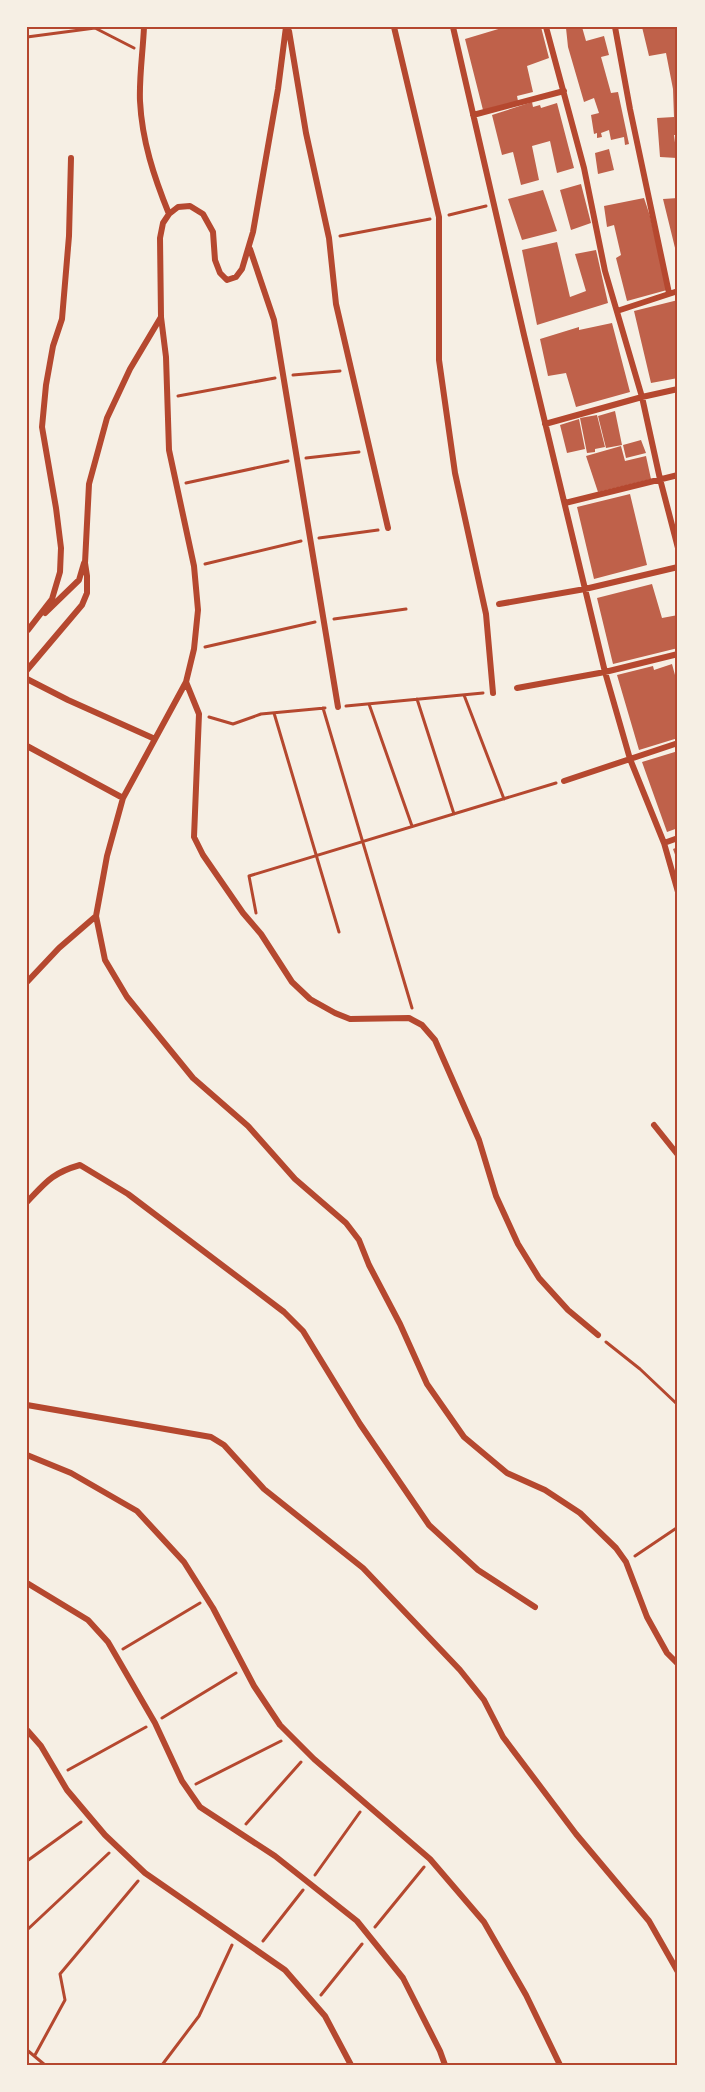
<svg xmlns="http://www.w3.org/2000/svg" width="705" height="2092" font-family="Raleway,sans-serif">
	<rect width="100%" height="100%" fill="#f6efe4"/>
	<path fill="#bf614a" d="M505 27H541L549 58 527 66 533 92 517 96 518 101 483 110 465 39Z
		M582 27 586 41 604 36 609 55 601 57 611 93 618 92 629 144 625 145 624 137 611 140 609 130 601 133 602 137 597 138V133L594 134 591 115 599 113 594 98 584 102 568 47 566 28Z
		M642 27H678V135H674L677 158 660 157 657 118 674 117 673 89 666 53 649 56Z
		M532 102 533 107 540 105 541 108 557 103 574 168 557 173 550 141 532 146 539 180 521 185 513 152 502 155 492 115Z
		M609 149 614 170 598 174 595 153Z
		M581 184 591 223 571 230 560 190Z
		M543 190 557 231 522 240 508 199Z
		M644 198 650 216 667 290 627 301 616 258 621 255 614 225 607 227 604 206Z
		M678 198V255L677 256 663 199Z
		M557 242 570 297 586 291 575 254 596 250 608 303 537 325 522 250Z
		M678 300V378L651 383 634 311Z
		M612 323 630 392 576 407 566 373 548 376 540 339 579 327V330Z
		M615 411 622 445 606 448 598 416Z
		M597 415 605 447 595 449V452L587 453 580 418Z
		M579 419 585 449 567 453 560 425Z
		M641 440 646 453 626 458 623 445Z
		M621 446 625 461 646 456 651 479 598 492 586 456Z
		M630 494 647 565 594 579 577 507Z
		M652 584 662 618 678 615V648L613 664 597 598Z
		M672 664 678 686V738L639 750 617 675 653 666 654 670Z
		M678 751V828L667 832 642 762Z
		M678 847V863L673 849Z"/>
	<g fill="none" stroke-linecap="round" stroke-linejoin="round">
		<path stroke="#b5482f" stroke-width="3" d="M27 37 95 28 134 48
			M449 215 486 206
			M340 236 430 219
			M293 375 340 371
			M178 396 275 378
			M306 458 359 452
			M186 483 288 461
			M319 538 378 530
			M205 564 301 541
			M334 619 406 609
			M205 647 315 622
			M464 695 504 799
			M417 699 454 814
			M369 704 412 826
			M346 706 483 693
			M323 708 412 1008
			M274 713 339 932
			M209 717 233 724 261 714 325 708
			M256 913 249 876 556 783
			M606 1342 640 1369 678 1405
			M635 1556 678 1527
			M123 1649 200 1603
			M162 1718 236 1673
			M68 1770 146 1727
			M196 1784 281 1741
			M246 1824 301 1762
			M27 1861 81 1822
			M315 1875 360 1812
			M375 1927 424 1867
			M27 1930 109 1853
			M263 1941 303 1890
			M321 1995 362 1944
			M27 2050 45 2065
			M35 2055 65 2000 60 1974 138 1881
			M162 2065 199 2016 232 1945"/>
		<path stroke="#b5482f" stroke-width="6" d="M144 27C143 51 139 77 140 101 142 141 154 177 169 214
			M286 27 278 89 253 232 242 269 236 277 227 280 220 273 215 260 213 232 203 214 190 206 178 207 169 214 163 223 160 238 161 317 166 357 169 450 194 566 198 610 194 649 186 682 123 798 107 856 96 916 105 960 127 997 193 1078 248 1126 295 1179 346 1223 359 1240 369 1265 400 1324 427 1384 464 1437 507 1473 545 1490 580 1513 616 1548 626 1562 647 1617 667 1653 678 1664
			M394 27 439 217V360L455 473 486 614 493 693
			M453 27 524 335 605 672 630 759 664 843 678 892
			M546 27 584 168 605 271 642 397 660 479 678 548
			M615 27 630 109 669 293
			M289 31 306 133 329 238 336 304 388 528
			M473 115 564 91
			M250 249 274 320 338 707
			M617 311 678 291
			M545 424 642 397 678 389
			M565 503 678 475
			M499 604 585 589 678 567
			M45 613 79 580 84 563
			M28 630 52 599 60 572 61 548 56 508 42 427 46 385 53 346 62 319 69 236 71 158
			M27 670 82 605 87 593V576L85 563 89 484 107 418 130 369 161 317
			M27 679 68 700 155 739
			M186 682 199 714 194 837 203 855 243 913 261 934 292 982 310 999 335 1013 350 1019 409 1018 422 1025 435 1040 479 1140 496 1196 518 1244 539 1278 568 1310 598 1335
			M517 688 605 672 678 654
			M27 746 123 798
			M564 781 678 743
			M664 843 678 838
			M27 982 59 948 96 916
			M654 1125 678 1155
			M27 1202C46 1182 52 1173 80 1165L128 1194 284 1312 303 1331 360 1424 429 1525 478 1570 535 1607
			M27 1405 211 1437 224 1445 264 1489 363 1568 460 1670 484 1700 503 1737 576 1834 649 1921 678 1972
			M27 1455 71 1473 137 1511 184 1562 213 1608 254 1686 280 1725 314 1759 430 1859 484 1922 526 1995 560 2065
			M27 1583 88 1620 108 1642 155 1723 182 1781 200 1807 275 1856 357 1921 403 1978 440 2051 445 2065
			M27 1730 41 1746 67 1790 105 1835 145 1873 285 1970 325 2016 351 2065"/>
	</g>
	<rect width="705" height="2092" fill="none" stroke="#f6efe4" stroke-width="57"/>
	<rect x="28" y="28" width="648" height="2036" fill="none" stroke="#b5482f" stroke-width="2"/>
</svg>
